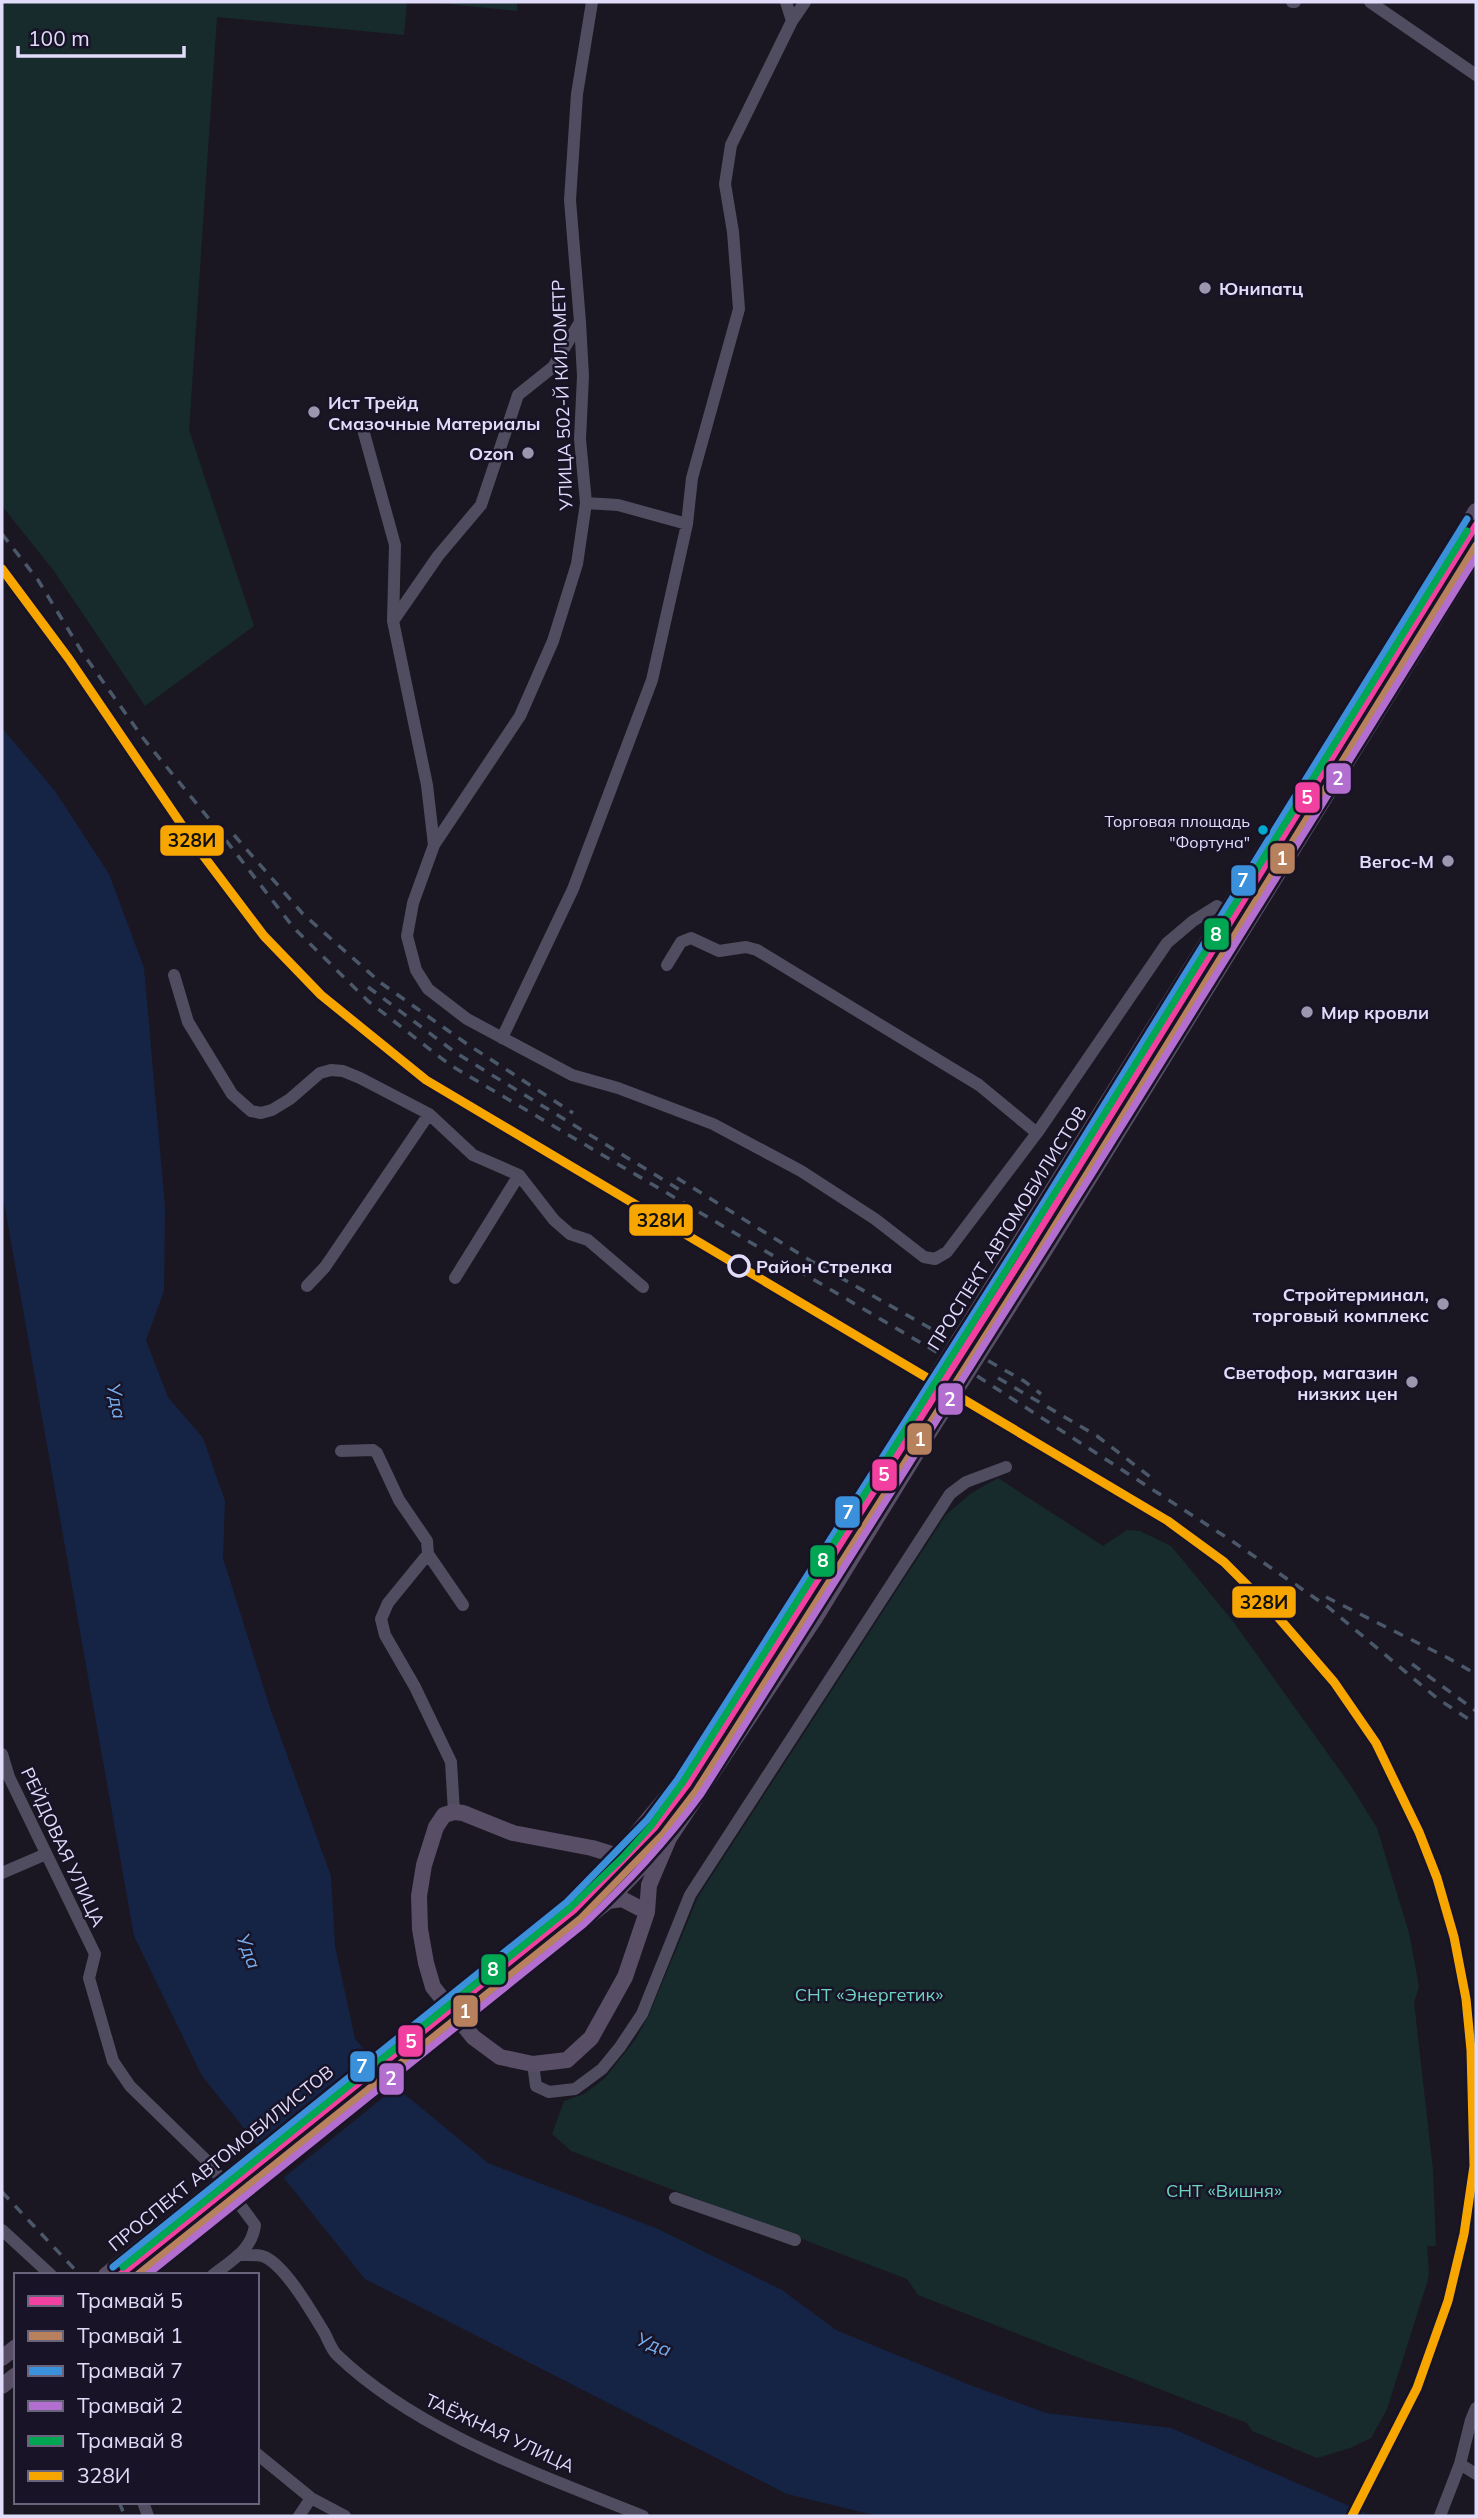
<svg xmlns="http://www.w3.org/2000/svg" width="1478" height="2518" font-family="Mulish,sans-serif">
	<rect width="100%" height="100%" fill="#1a1722"/>
	<path fill="#172b2d" d="M2 2H407L404 35 217 17 189 430 254 626 145 706 54 571 2 506Z
		M429 2H517V11Z
		M998 1478 1103 1546 1127 1530 1140 1531 1171 1546 1232 1620 1351 1786 1377 1828 1409 1933 1419 1987 1414 2002 1433 2170 1436 2246H1427L1429 2273 1427 2283 1387 2409 1371 2438 1350 2448 1317 2458 1252 2431 1247 2423 918 2295 907 2279 571 2151 552 2134 564 2101 584 2094 605 2078 635 2040 648 2017 698 1897 945 1516 970 1494Z"/>
	<path fill="#152445" d="M2 728 55 791 109 874 144 968 165 1207 164 1291 146 1340 168 1397 203 1438 225 1501 223 1558 270 1708 331 1876 335 1946 355 2039 402 2092 488 2163 658 2229 782 2290 836 2330 970 2385 1046 2413 1171 2428 1372 2516H878L787 2494 365 2279 202 2076 134 1936 2 1191Z"/>
	<path fill="#1a1722" d="M372 2053 400 2084 281 2180 255 2147Z"/>
	<g fill="none" stroke-linecap="round" stroke-linejoin="round">
		<path stroke="#504d61" stroke-width="12" d="M592 2 577 94 570 200 580 322 583 376 580 439 586 503 577 564 553 641 520 716 434 845 413 903 407 936 416 970 428 989 467 1019 572 1075 618 1088 713 1124 801 1171 875 1219 924 1257 935 1259 947 1252 1037 1133 1167 943 1193 921 1217 906 1226 912
			M786 2 792 21
			M1292 2H1295
			M1370 2 1476 75
			M362 426 395 545 393 621
			M586 503 618 505 687 524
			M434 845 427 785 393 621 438 556 481 505 518 395 553 367 580 322
			M667 965 681 942 691 938 719 951 746 947 757 950 979 1085 1037 1133
			M174 975 188 1022 232 1094 251 1111 261 1113 272 1110 290 1099 320 1073 331 1070 343 1071 360 1078 429 1114 473 1155 519 1175 554 1220 570 1234 588 1240 643 1287
			M502 1038 573 889 652 680 687 524 692 478 739 309 733 232 725 184 731 145 792 21 805 2
			M455 1278 519 1175
			M307 1286 325 1267 429 1114
			M341 1451 373 1450 377 1453 399 1500 427 1541 428 1554 388 1603 381 1619 385 1635 415 1687 451 1762 454 1812
			M428 1554 463 1605
			M2 1754 9 1777 95 1954 89 1978 113 2061 130 2086 208 2162 255 2225C252 2250 232 2260 213 2275
			M2 1873 46 1854
			M533 2064 536 2086 549 2092 575 2089 602 2069 620 2047 642 2014 690 1895 950 1494 966 1482 1006 1467
			M675 2198 795 2240
			M2 2230 51 2275
			M238 2255C246 2255 257 2254 265 2257 286 2267 311 2311 324 2332 328 2339 331 2349 337 2355 417 2432 541 2475 643 2516
			M257 2454 311 2498 345 2516
			M1460 2464 1476 2474
			M143 2502 148 2516
			M299 2516 311 2498
			M1440 2516 1460 2464 1471 2420 1476 2408"/>
		<path stroke="#584e66" stroke-width="16" d="M1038 1261 1476 553
			M959 1340 1476 511
			M618 1856 592 1848 513 1833 463 1813 454 1812 444 1815 436 1827 424 1865 419 1896 420 1929 426 1963 433 1987 473 2037 500 2057 533 2064 567 2060 591 2038 625 1977 647 1912 649 1885 669 1838
			M608 1901 622 1899 647 1912
			M481 1975 565 1907 616 1858 677 1785 909 1421
			M494 1992 608 1901 669 1838 815 1618 930 1431
			M2 2358 16 2347
			M2 2386 16 2375"/>
		<path stroke="#4a5869" stroke-width="3.5" stroke-dasharray="10 9" stroke-linecap="butt" d="M2 534 38 580 82 652 143 738 218 830 293 927 368 1001 450 1065 977 1376 1232 1541 1328 1607 1438 1699 1476 1724
			M234 835 303 914 381 983 467 1044 573 1113
			M368 987 456 1053 685 1193
			M677 1178 811 1261 1024 1381 1041 1394
			M998 1378 1097 1436 1153 1479
			M1326 1597 1448 1658 1476 1674
			M1412 1664 1476 1711
			M2 2192 80 2275
			M119 2502 125 2516"/>
		<path stroke="#584e66" stroke-width="16" d="M909 1421 959 1340
			M930 1431 1038 1261
			M106 2275 481 1975
			M141 2275 494 1992"/>
		<defs>
			<path id="rail-1" d="M2 569 69 659 196 846 264 936 321 995 426 1080 1168 1521 1224 1562 1271 1609 1334 1682 1376 1743 1419 1832 1437 1878 1454 1937 1466 1999 1471 2050 1474 2166 1464 2234 1448 2301 1417 2388 1352 2516"/>
		</defs>
		<use href="#rail-1" stroke="#181326" stroke-width="14"/>
		<use href="#rail-1" stroke="#f7a600" stroke-width="9"/>
		<defs>
			<path id="tram-1" d="M120 2275 574 1910 655 1827 687 1785 1024 1255 1476 525"/>
			<path id="tram-2" d="M137 2275 581 1918 663 1834 696 1791 1033 1261 1476 545"/>
			<path id="tram-3" d="M113 2267 567 1902 647 1820 678 1779 1015 1249 1467 519"/>
			<path id="tram-4" d="M147 2275 584 1924C628 1882 665 1843 701 1794L1095 1169 1476 557"/>
			<path id="tram-5" d="M123 2267 570 1908 622 1858 651 1826 683 1782 1077 1158 1467 531"/>
		</defs>
		<use href="#tram-1" stroke="#181326" stroke-width="12"/>
		<use href="#tram-2" stroke="#181326" stroke-width="12"/>
		<use href="#tram-3" stroke="#181326" stroke-width="12"/>
		<use href="#tram-4" stroke="#181326" stroke-width="12"/>
		<use href="#tram-5" stroke="#181326" stroke-width="12"/>
		<use href="#tram-1" stroke="#f240a1" stroke-width="7"/>
		<use href="#tram-2" stroke="#b6815c" stroke-width="7"/>
		<use href="#tram-3" stroke="#3a90db" stroke-width="7"/>
		<use href="#tram-4" stroke="#b36fd0" stroke-width="7"/>
		<use href="#tram-5" stroke="#00a651" stroke-width="7"/>
	</g>
	<g fill="#9c97af" stroke="#181326" stroke-width="2.5">
		<circle cx="1205" cy="288" r="7"/>
		<circle cx="314" cy="412" r="7"/>
		<circle cx="528" cy="453" r="7"/>
		<circle cx="1448" cy="861" r="7"/>
		<circle cx="1307" cy="1012" r="7"/>
		<circle cx="1443" cy="1304" r="7"/>
		<circle cx="1412" cy="1382" r="7"/>
	</g>
	<circle fill="#00a9ce" stroke="#181326" stroke-width="2.5" cx="1263" cy="830" r="6"/>
	<circle fill="#181326" stroke="#e2dcfb" stroke-width="3.5" cx="739" cy="1266" r="10"/>
	<g text-anchor="middle" dominant-baseline="central" stroke-width="5" stroke-linejoin="round" paint-order="stroke">
		<g font-size="16" fill="#e2dcfb" stroke="#181326" text-anchor="end">
			<text x="1250" y="821">Торговая площадь<tspan x="1250" dy="21">"Фортуна"</tspan></text>
		</g>
		<g font-size="18" font-weight="bold" fill="#e2dcfb" stroke="#181326" text-anchor="end">
			<text x="1219" y="288" text-anchor="start">Юнипатц</text>
			<text x="328" y="402" text-anchor="start">Ист Трейд<tspan x="328" dy="21">Смазочные Материалы</tspan></text>
			<text x="514" y="453">Ozon</text>
			<text x="1434" y="861">Вегос-М</text>
			<text x="1321" y="1012" text-anchor="start">Мир кровли</text>
			<text x="1429" y="1294">Стройтерминал,<tspan x="1429" dy="21">торговый комплекс</tspan></text>
			<text x="1398" y="1372">Светофор, магазин<tspan x="1398" dy="21">низких цен</tspan></text>
		</g>
		<g font-size="18" fill="#e2dcfb" stroke="#181326">
			<text transform="translate(562 395) rotate(-92)">УЛИЦА 502-Й КИЛОМЕТР</text>
			<text transform="translate(1007 1228) rotate(-58)">ПРОСПЕКТ АВТОМОБИЛИСТОВ</text>
			<text transform="translate(63 1847) rotate(65)">РЕЙДОВАЯ УЛИЦА</text>
			<text transform="translate(221 2158) rotate(-39)">ПРОСПЕКТ АВТОМОБИЛИСТОВ</text>
			<text transform="translate(500 2433) rotate(25)">ТАЁЖНАЯ УЛИЦА</text>
		</g>
		<g font-size="18" font-weight="bold" fill="#e2dcfb" stroke="#181326" text-anchor="start">
			<text x="756" y="1266">Район Стрелка</text>
		</g>
		<g font-size="18" fill="#70d3c2" stroke="#181326">
			<text x="869" y="1994">СНТ «Энергетик»</text>
			<text x="1224" y="2190">СНТ «Вишня»</text>
		</g>
		<g font-size="19" font-style="italic" fill="#76aeef" stroke="#181326">
			<text transform="translate(117 1401) rotate(79)">Уда</text>
			<text transform="translate(249 1951) rotate(69)">Уда</text>
			<text transform="translate(654 2344) rotate(21)">Уда</text>
		</g>
	</g>
	<g stroke="#181326" stroke-width="2.5">
		<rect x="1325" y="762" width="27" height="33" rx="7" fill="#b36fd0"/>
		<rect x="1294" y="781" width="27" height="33" rx="7" fill="#f240a1"/>
		<rect x="159" y="824" width="66" height="33" rx="7" fill="#f7a600"/>
		<rect x="1269" y="842" width="27" height="33" rx="7" fill="#b6815c"/>
		<rect x="1230" y="864" width="27" height="33" rx="7" fill="#3a90db"/>
		<rect x="1203" y="917" width="27" height="34" rx="7" fill="#00a651"/>
		<rect x="628" y="1203" width="66" height="34" rx="7" fill="#f7a600"/>
		<rect x="937" y="1382" width="27" height="34" rx="7" fill="#b36fd0"/>
		<rect x="906" y="1422" width="27" height="34" rx="7" fill="#b6815c"/>
		<rect x="871" y="1458" width="27" height="34" rx="7" fill="#f240a1"/>
		<rect x="834" y="1495" width="27" height="34" rx="7" fill="#3a90db"/>
		<rect x="809" y="1544" width="27" height="34" rx="7" fill="#00a651"/>
		<rect x="1231" y="1585" width="66" height="34" rx="7" fill="#f7a600"/>
		<rect x="480" y="1953" width="27" height="33" rx="7" fill="#00a651"/>
		<rect x="452" y="1994" width="27" height="34" rx="7" fill="#b6815c"/>
		<rect x="397" y="2024" width="27" height="34" rx="7" fill="#f240a1"/>
		<rect x="349" y="2050" width="27" height="33" rx="7" fill="#3a90db"/>
		<rect x="378" y="2062" width="27" height="34" rx="7" fill="#b36fd0"/>
	</g>
	<g font-size="19" text-anchor="middle" font-weight="bold" fill="#fff">
		<text x="1338" y="785">2</text>
		<text x="1307" y="804">5</text>
		<text x="1282" y="865">1</text>
		<text x="1243" y="887">7</text>
		<text x="1216" y="941">8</text>
		<text x="950" y="1406">2</text>
		<text x="920" y="1446">1</text>
		<text x="884" y="1481">5</text>
		<text x="848" y="1519">7</text>
		<text x="823" y="1567">8</text>
		<text x="493" y="1976">8</text>
		<text x="465" y="2018">1</text>
		<text x="411" y="2048">5</text>
		<text x="362" y="2073">7</text>
		<text x="391" y="2085">2</text>
	</g>
	<g font-size="19" text-anchor="middle" font-weight="bold" fill="#111">
		<text x="192" y="847">328И</text>
		<text x="661" y="1227">328И</text>
		<text x="1264" y="1609">328И</text>
	</g>
	<rect width="1478" height="2518" fill="none" stroke="#e2dcfb" stroke-width="7"/>
	<rect x="14" y="2273" width="245" height="231" fill="#181326" stroke="#69637b" stroke-width="2"/>
	<rect x="28" y="2296" width="35" height="10" fill="#f240a1" stroke="#69637b" stroke-width="2"/>
	<text x="77" y="2308" font-size="21" fill="#e2dcfb">Трамвай 5</text>
	<rect x="28" y="2331" width="35" height="10" fill="#b6815c" stroke="#69637b" stroke-width="2"/>
	<text x="77" y="2343" font-size="21" fill="#e2dcfb">Трамвай 1</text>
	<rect x="28" y="2366" width="35" height="10" fill="#3a90db" stroke="#69637b" stroke-width="2"/>
	<text x="77" y="2378" font-size="21" fill="#e2dcfb">Трамвай 7</text>
	<rect x="28" y="2401" width="35" height="10" fill="#b36fd0" stroke="#69637b" stroke-width="2"/>
	<text x="77" y="2413" font-size="21" fill="#e2dcfb">Трамвай 2</text>
	<rect x="28" y="2436" width="35" height="10" fill="#00a651" stroke="#69637b" stroke-width="2"/>
	<text x="77" y="2448" font-size="21" fill="#e2dcfb">Трамвай 8</text>
	<rect x="28" y="2471" width="35" height="10" fill="#f7a600" stroke="#69637b" stroke-width="2"/>
	<text x="77" y="2483" font-size="21" fill="#e2dcfb">328И</text>
	<path d="M18 46v10h166v-10" fill="none" stroke="#e2dcfb" stroke-width="3.5"/>
	<text x="28" y="46" font-size="21" fill="#e2dcfb" stroke="#181326" stroke-width="5" paint-order="stroke">100 m</text>
</svg>
